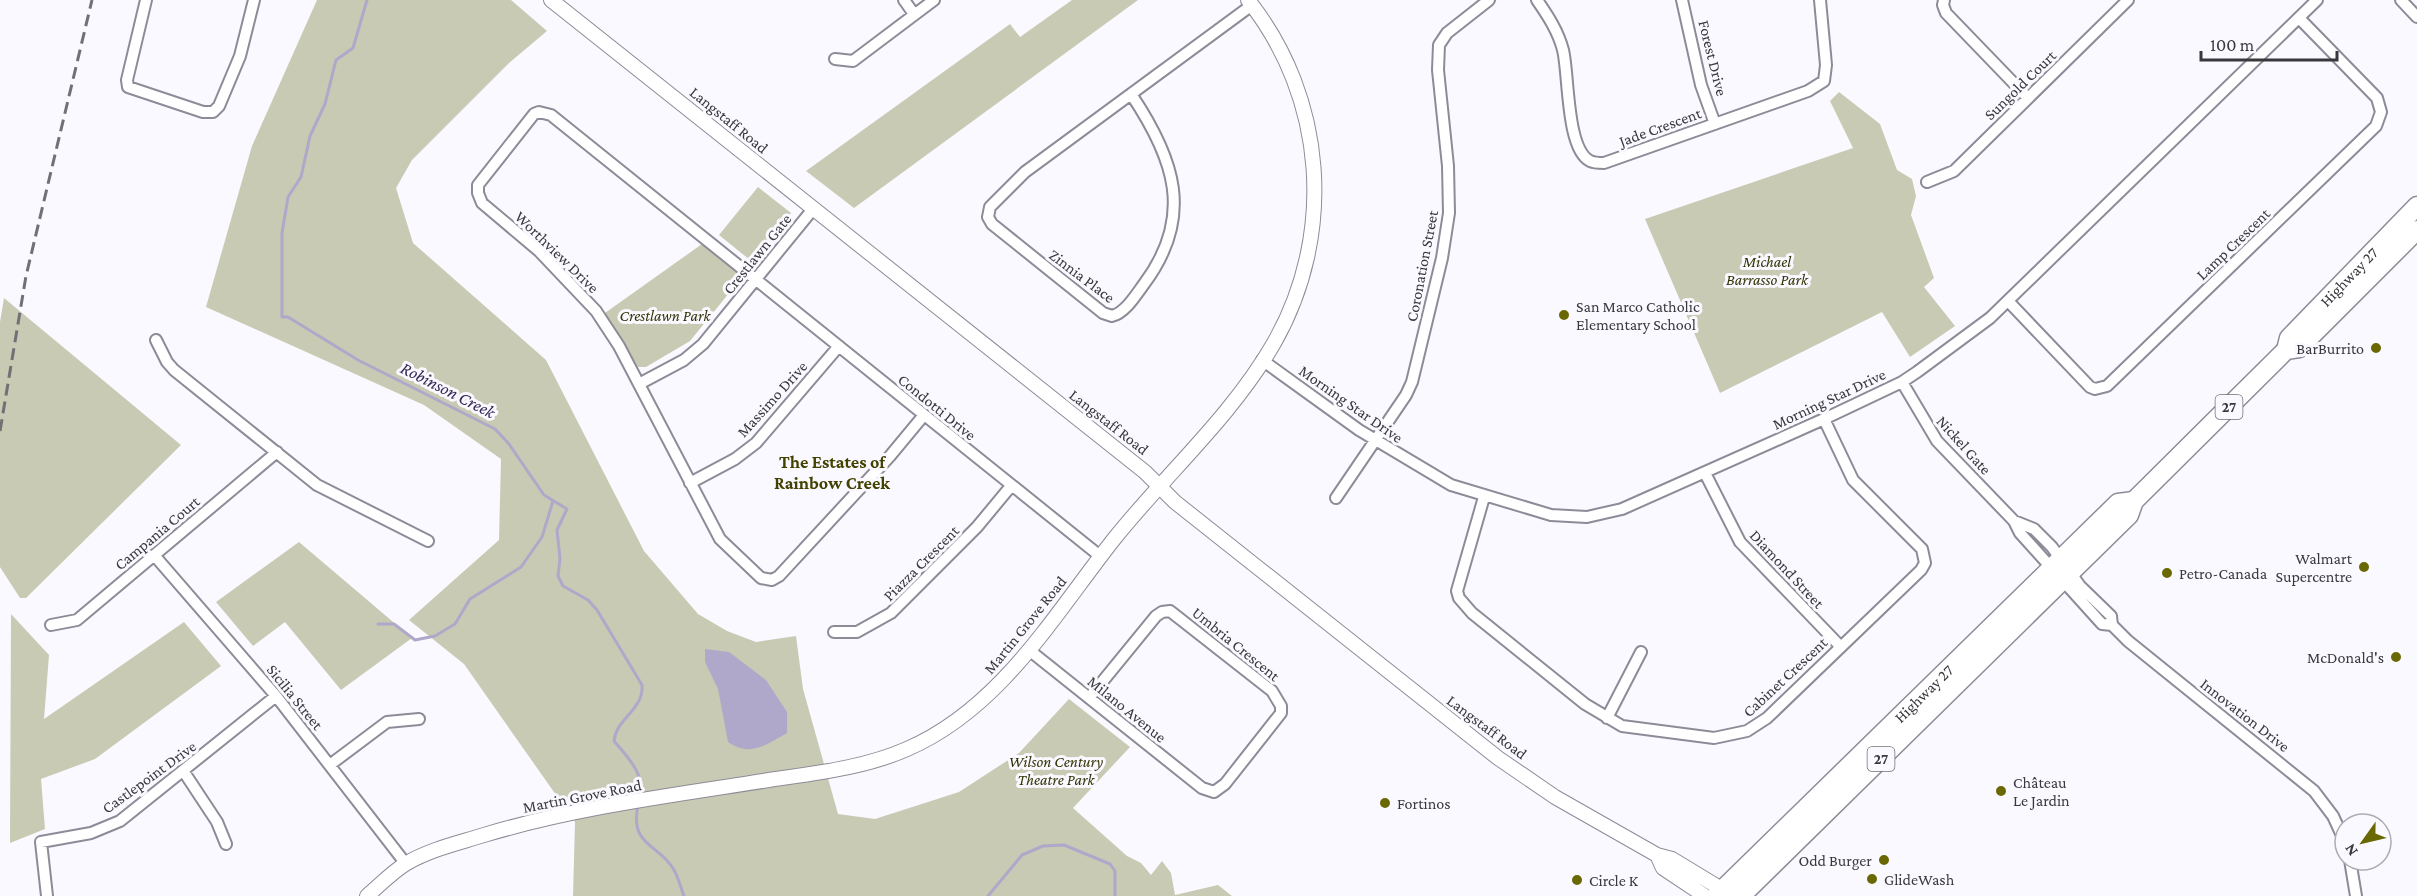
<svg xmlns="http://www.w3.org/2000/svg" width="2417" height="896" font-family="'Crimson Pro',serif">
	<rect width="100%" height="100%" fill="#faf9ff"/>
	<path fill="#c9cab3" d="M317 0H511L547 31 509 63 412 160 396 188 413 243 546 360 644 551 698 614 727 631 756 642 796 636 803 689 838 814 875 819 959 792 1019 753 1069 699 1130 747 1073 808 1127 856 1141 863 1151 875 1162 861 1171 873 1175 895 1218 885 1232 896H573L575 822 464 664 409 620 499 540 501 459 424 405 206 307 252 146Z
		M1072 0H1138L854 208 806 171 1010 24 1020 37Z
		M1839 92 1880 124 1897 170 1912 179 1916 196 1911 215 1934 278 1924 287 1955 326 1910 357 1882 312 1720 393 1645 219 1853 148 1830 101Z
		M758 187 791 213 754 259 750 260 719 235Z
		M702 244 739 274 738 282 690 341 646 367H638L605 313Z
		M4 298 181 445 26 598H20L0 567V322Z
		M299 542 412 638 341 690 285 622 253 646 216 602Z
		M11 614 49 655 44 719 184 622 221 666 95 759 41 779 45 829 10 843Z"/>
	<path fill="#b0a8ca" d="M705 649 729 652 766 680 787 712V733C767 744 751 758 728 742L718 689 705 662Z"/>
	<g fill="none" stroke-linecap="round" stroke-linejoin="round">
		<path stroke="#b0a8ca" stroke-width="3" d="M367 0 353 48 336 60 325 104 310 136 301 177 288 197 282 233V317H288L358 360 495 429 509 444 544 495 567 509 557 530 560 559 558 576 563 586 588 600 597 610 642 685C644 710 616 718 614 741 627 757 645 773 640 796
			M378 624H394L415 640 435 636 455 624 470 599 521 567 542 537 553 501
			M638 805C629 847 660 844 674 870 678 877 681 888 684 896
			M988 896 1022 855 1043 846 1064 845 1110 864 1115 871V896"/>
		<defs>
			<path id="minor" d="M146 0 127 80 128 87 203 112H213L219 106 240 56 254 0
				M904 0 914 14
				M1537 0C1548 16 1558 31 1563 50 1569 74 1566 149 1590 161 1594 163 1599 163 1604 163L1808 91 1824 81 1826 65 1820 0
				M1682 0 1701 85 1715 124
				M1944 0 1943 5 1946 13 2028 98
				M2401 0 2417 17
				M835 59 853 61 934 0
				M1131 94C1174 158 1195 216 1144 284 1136 295 1125 313 1112 316L1103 313 992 224 988 217 990 207 1025 172 1252 5
				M1927 182 1954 171 2128 0
				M2008 301 2090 387 2095 389 2107 386 2376 126 2381 112 2377 98 2299 18
				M156 340 167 362 174 370 317 485 428 541
				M1262 360 1359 430 1451 485 1551 515 1587 517 1622 509 1824 419 1902 382 1917 372 1990 318 2317 0
				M1902 382 1937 441 2014 521 2020 533 2102 624 2112 625
				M639 384 684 360 703 344 813 209
				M924 415 890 456 779 576 772 580 761 578 720 539 619 346 596 311 539 251 482 203 478 193V185L534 114 539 112 551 115 1100 556
				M1705 473 1740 542 1840 646
				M690 483 735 459 756 443 839 346
				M1484 497 1457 591 1459 598 1472 613 1585 704 1622 726 1714 738 1747 731 1767 718 1921 570 1925 563 1922 549 1853 480 1824 419
				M1336 498 1406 395 1412 382 1442 258 1449 213 1448 166 1438 70 1439 45 1447 33 1489 0
				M2014 521 2034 529 2052 547 2080 586 2111 616 2112 625 2128 641 2314 791 2333 816 2345 842
				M154 555 276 696 406 864
				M51 625 77 620 277 452
				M834 632H857L891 613 977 527 1011 486
				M1029 650 1202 788 1214 792 1225 784 1281 713V706L1272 691 1170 611 1162 612 1156 616 1089 698
				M1607 718 1641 652
				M331 764 387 722 419 719
				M184 772 217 822 226 844
				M2350 860 2356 896
				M47 896 41 842 91 833 120 821 276 696"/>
			<path id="tertiary" d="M551 0 1145 472 1175 502 1498 758 1555 797 1657 855 1672 859 1733 896
				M1657 855 1663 868 1705 896
				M367 896C380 885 393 871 407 863 431 849 459 843 484 835 577 807 674 795 769 780 816 773 864 768 907 749 1000 709 1054 615 1114 539 1166 474 1232 416 1274 343 1336 234 1326 98 1248 0"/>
			<g id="primary">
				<path id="s1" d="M2286 350 2289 338 2417 206"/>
				<path id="s2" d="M1716 896 2118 503 2134 501"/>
				<path d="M1741 896 2129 515 2134 501 2279 357 2286 350 2299 348 2417 230"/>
			</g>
		</defs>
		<use href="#minor" stroke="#8e8b98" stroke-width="14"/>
		<use href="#tertiary" stroke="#8e8b98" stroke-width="16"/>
		<use href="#primary" stroke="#8e8b98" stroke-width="21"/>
		<use href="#minor" stroke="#fff" stroke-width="10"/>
		<use href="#tertiary" stroke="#fff" stroke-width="14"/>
		<use href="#primary" stroke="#fff" stroke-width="18"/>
		<path stroke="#717075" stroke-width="3" stroke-dasharray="12 6" stroke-linecap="butt" d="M0 431 26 276 92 0"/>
	</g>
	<g fill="#6a6802" stroke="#faf9ff" stroke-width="2">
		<circle cx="1564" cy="315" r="6"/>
		<circle cx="2376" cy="348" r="6"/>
		<circle cx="2364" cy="567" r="6"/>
		<circle cx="2167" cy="573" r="6"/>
		<circle cx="2396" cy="657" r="6"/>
		<circle cx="2001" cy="791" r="6"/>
		<circle cx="1385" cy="803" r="6"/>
		<circle cx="1884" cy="860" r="6"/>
		<circle cx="1872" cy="879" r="6"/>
		<circle cx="1577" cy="880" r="6"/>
	</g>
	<g text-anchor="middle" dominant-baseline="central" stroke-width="6" stroke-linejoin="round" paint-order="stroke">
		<g fill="#faf9ff" stroke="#737277" stroke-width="1.5">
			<rect x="2215.5" y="395" width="27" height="24" rx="4.5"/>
			<rect x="1867.5" y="747" width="27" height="24" rx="4.5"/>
		</g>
		<g font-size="15" font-weight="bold" fill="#39383d">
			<text x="2229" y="407">27</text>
			<text x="1881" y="759">27</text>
		</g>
		<g font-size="16" fill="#39383d" stroke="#faf9ff">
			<text transform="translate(1713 58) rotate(76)">Forest Drive</text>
			<text transform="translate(2020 85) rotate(-44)">Sungold Court</text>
			<text transform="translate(729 120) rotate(39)">Langstaff Road</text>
			<text transform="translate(1660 127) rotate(-20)">Jade Crescent</text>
			<text transform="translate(2233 244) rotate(-44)">Lamp Crescent</text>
			<text transform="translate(557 252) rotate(44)">Worthview Drive</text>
			<text transform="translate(757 254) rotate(-51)">Crestlawn Gate</text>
			<text transform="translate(1422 266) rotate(-79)">Coronation Street</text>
			<text transform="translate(1082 276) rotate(37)">Zinnia Place</text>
			<text stroke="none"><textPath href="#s1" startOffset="98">Highway 27</textPath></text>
			<text transform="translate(772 399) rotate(-48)">Massimo Drive</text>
			<text transform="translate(1829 399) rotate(-25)">Morning Star Drive</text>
			<text transform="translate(1351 404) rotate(35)">Morning Star Drive</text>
			<text transform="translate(937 407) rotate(39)">Condotti Drive</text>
			<text transform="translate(1109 422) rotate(38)">Langstaff Road</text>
			<text transform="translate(1964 445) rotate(48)">Nickel Gate</text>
			<text transform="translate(157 533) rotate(-40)">Campania Court</text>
			<text transform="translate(921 563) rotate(-45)">Piazza Crescent</text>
			<text transform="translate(1787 569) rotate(47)">Diamond Street</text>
			<text transform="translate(1025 625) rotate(-51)">Martin Grove Road</text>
			<text transform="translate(1236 644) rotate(39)">Umbria Crescent</text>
			<text transform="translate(1785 677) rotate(-43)">Cabinet Crescent</text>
			<text stroke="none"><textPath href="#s2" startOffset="290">Highway 27</textPath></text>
			<text transform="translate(295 697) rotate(51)">Sicilia Street</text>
			<text transform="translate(1127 709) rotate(39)">Milano Avenue</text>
			<text transform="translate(2245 715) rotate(38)">Innovation Drive</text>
			<text transform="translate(1487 727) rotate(37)">Langstaff Road</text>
			<text transform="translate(149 777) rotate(-36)">Castlepoint Drive</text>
			<text transform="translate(582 796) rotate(-11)">Martin Grove Road</text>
		</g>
		<g font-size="16" font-style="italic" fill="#343305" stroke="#faf9ff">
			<text x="1767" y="261">Michael<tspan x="1767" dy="18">Barrasso Park</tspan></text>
			<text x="665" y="315">Crestlawn Park</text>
			<text x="1056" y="761">Wilson Century<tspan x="1056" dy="18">Theatre Park</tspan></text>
		</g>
		<g font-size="16" fill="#39383d" stroke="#faf9ff" text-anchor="start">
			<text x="1576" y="306">San Marco Catholic<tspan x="1576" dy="18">Elementary School</tspan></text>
			<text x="2364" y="348" text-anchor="end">BarBurrito</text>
			<text x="2352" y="558" text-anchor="end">Walmart<tspan x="2352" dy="18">Supercentre</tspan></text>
			<text x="2179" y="573">Petro-Canada</text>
			<text x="2384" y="657" text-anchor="end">McDonald's</text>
			<text x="2013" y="782">Château<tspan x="2013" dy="18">Le Jardin</tspan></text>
			<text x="1397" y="803">Fortinos</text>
			<text x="1872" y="860" text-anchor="end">Odd Burger</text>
			<text x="1884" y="879">GlideWash</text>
			<text x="1589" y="880">Circle K</text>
		</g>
		<g font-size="18" font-style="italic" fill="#382956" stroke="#faf9ff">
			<text transform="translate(448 390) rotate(27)">Robinson Creek</text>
		</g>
		<g font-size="18" font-weight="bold" fill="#434100" stroke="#faf9ff">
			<text x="832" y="462">The Estates of<tspan x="832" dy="21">Rainbow Creek</tspan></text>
		</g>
	</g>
	<g transform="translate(2363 842) rotate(236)"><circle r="28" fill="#faf9ff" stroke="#adacb1" stroke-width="1.5"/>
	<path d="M0-4.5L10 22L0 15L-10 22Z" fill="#6a6802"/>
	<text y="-9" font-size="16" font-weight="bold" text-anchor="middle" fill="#39383d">N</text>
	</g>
	<path d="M2201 51v9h136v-9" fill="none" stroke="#39383d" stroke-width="3"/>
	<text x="2210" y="51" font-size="18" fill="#39383d" stroke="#faf9ff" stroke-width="4.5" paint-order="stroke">100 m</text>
</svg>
